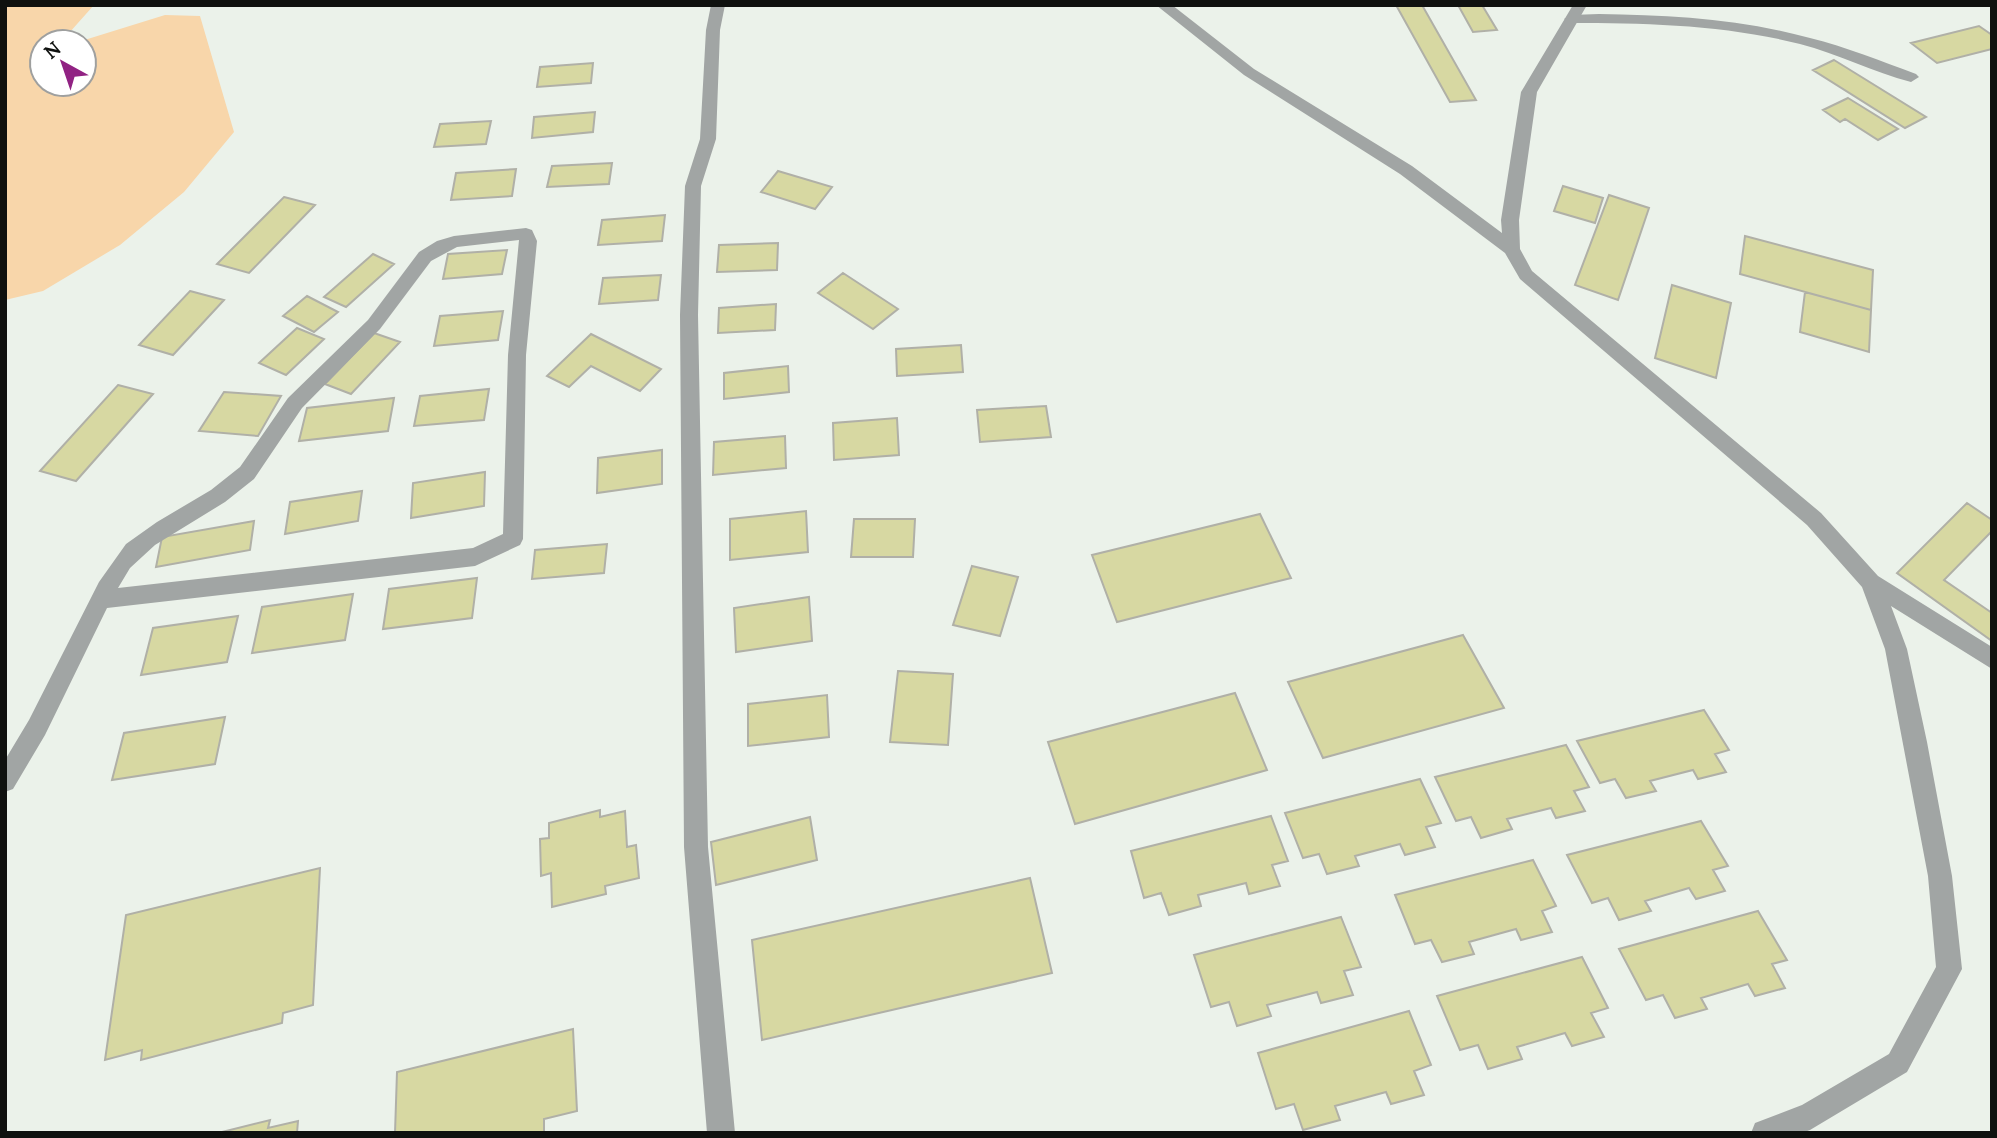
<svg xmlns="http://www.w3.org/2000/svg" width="1997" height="1138" font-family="Lora,serif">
	<rect width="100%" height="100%" fill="#ebf2ea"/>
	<path fill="#f8d6aa" d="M5 5H94L61 42H42V84H84V42H78L165 15 200 16 234 132 184 192 120 245 43 291 5 300Z"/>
	<path fill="#d7d8a2" stroke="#b0b0a7" stroke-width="2" d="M1396 5H1422L1476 100 1450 102Z
		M1458 5H1482L1497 30 1473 32Z
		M1979 26 1992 35V49L1937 63 1911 43Z
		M1834 60 1926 117 1905 128 1813 70Z
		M593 63 591 83 537 87 540 67Z
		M1848 98 1898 129 1878 140 1845 119 1840 122 1823 110Z
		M595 112 593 132 532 138 534 117Z
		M491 121 486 144 434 147 440 124Z
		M612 163 609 184 547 187 552 166Z
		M516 169 512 196 451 200 456 173Z
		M778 171 832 187 815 209 761 192Z
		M1563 186 1603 198 1595 223 1554 211Z
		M1609 195 1649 208 1618 300 1575 285Z
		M284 197 315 205 249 273 217 264Z
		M665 215 662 241 598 245 602 220Z
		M1745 236 1873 270 1871 310 1740 274Z
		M778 243 777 270 717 272 719 245Z
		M507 250 502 274 443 279 448 254Z
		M373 254 394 264 346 307 324 297Z
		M843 273 898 309 873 329 818 293Z
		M661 275 658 300 599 304 603 278Z
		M1672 285 1731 303 1716 378 1655 358Z
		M190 291 224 300 173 355 139 345Z
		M1805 292 1871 310 1869 352 1800 332Z
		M307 296 338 312 314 332 283 316Z
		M776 304 775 330 718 333 719 308Z
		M503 311 498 340 434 346 440 316Z
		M297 328 324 339 286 375 259 363Z
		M374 333 400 342 351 394 325 384Z
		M591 334 661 369 640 391 591 366 569 387 547 376Z
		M961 345 963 372 897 376 896 349Z
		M788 366 789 392 724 399V373Z
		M118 385 153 394 76 481 40 471Z
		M489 389 484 420 414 426 420 396Z
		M224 392 281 396 258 436 199 431Z
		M394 398 388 431 299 441 307 408Z
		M1046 406 1051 437 980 442 977 410Z
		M897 418 899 455 834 460 833 423Z
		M785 436 786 468 713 475 714 442Z
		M662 450V484L597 493 598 458Z
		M485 472 484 506 411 518 413 483Z
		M362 491 358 521 285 534 290 502Z
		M1967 503 1992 520V531L1944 580 1992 613V641L1897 573Z
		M806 511 808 552 730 560V519Z
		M1260 514 1291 578 1117 622 1092 555Z
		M854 519H915L913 557H851Z
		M254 521 250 550 156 567 162 537Z
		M607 544 604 573 532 579 535 550Z
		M972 566 1018 577 1000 636 953 625Z
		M477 578 472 618 383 629 389 589Z
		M353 594 345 640 252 653 262 607Z
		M809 597 812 641 736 652 734 608Z
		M238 616 227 662 141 675 153 628Z
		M1463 635 1504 708 1323 758 1288 682Z
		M898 671 953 674 948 745 890 742Z
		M1235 693 1267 770 1075 824 1048 742Z
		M827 695 829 737 748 746V704Z
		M1704 710 1729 750 1715 754 1726 772 1698 779 1693 770 1650 781 1656 791 1626 798 1615 779 1600 783 1577 741Z
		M225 717 215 764 112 780 124 733Z
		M1566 745 1589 787 1574 791 1585 811 1556 818 1551 808 1507 819 1512 829 1481 838 1471 817 1456 821 1435 777Z
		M1420 779 1441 823 1426 827 1435 847 1405 855 1400 844 1355 856 1359 866 1327 874 1319 854 1303 858 1285 813Z
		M600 810V817L625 811 627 847 636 845 639 878 605 886 606 894 552 907 551 873 541 876 540 839 549 838V823Z
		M1271 816 1288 861 1272 865 1280 886 1249 894 1246 883 1198 895 1201 906 1169 915 1161 893 1144 898 1131 851Z
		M810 817 817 860 716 885 711 842Z
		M1701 821 1728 866 1713 870 1725 891 1696 899 1689 888 1645 901 1651 911 1619 920 1608 898 1592 903 1567 855Z
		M1533 860 1556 906 1542 911 1552 932 1521 940 1516 929 1469 942 1474 954 1442 962 1431 940 1415 944 1395 895Z
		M320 868 313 1005 283 1013 282 1023 141 1060 142 1050 105 1060 126 915Z
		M1030 878 1052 973 762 1040 752 940Z
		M1758 911 1787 960 1772 964 1785 988 1755 996 1748 984 1701 998 1707 1009 1675 1018 1663 995 1646 1000 1619 949Z
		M1341 917 1361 967 1344 971 1353 995 1321 1003 1317 992 1267 1005 1271 1016 1237 1026 1229 1002 1211 1007 1194 955Z
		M1582 957 1608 1008 1591 1013 1604 1037 1572 1046 1565 1033 1517 1047 1522 1059 1488 1069 1478 1045 1460 1050 1437 996Z
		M1409 1011 1431 1065 1414 1071 1424 1095 1391 1104 1386 1092 1335 1106 1340 1120 1303 1130 1294 1104 1276 1109 1258 1053Z
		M573 1029 577 1111 544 1119V1133H395L397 1072Z
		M270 1120 268 1128 298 1121 297 1133H218Z"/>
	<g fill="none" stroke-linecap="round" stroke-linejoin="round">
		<path fill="#a1a5a4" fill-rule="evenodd" d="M1599 14C1670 15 1741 19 1810 38 1846 47 1881 61 1916 74L1919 77 1911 82C1873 72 1838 54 1800 44 1725 25 1648 23 1571 23L1564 19 1571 15Z"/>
		<path fill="#a1a5a4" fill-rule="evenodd" d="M711 5H725L720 30 716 139 701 186 698 315 708 847 735 1133H707L684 847 680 315 685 186 700 139 706 30Z
			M1156 5H1172L1254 69 1412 166 1502 233 1501 220 1521 92 1573 5H1587L1537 92 1519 220 1520 249 1532 271 1821 513 1878 576 1992 647V669L1891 606 1907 649 1927 742 1952 876 1962 969 1907 1072 1810 1130 1802 1133H1751L1755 1123 1802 1105 1889 1054 1936 967 1928 876 1885 649 1862 587 1807 525 1520 279 1505 253 1400 174 1244 75Z
			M526 228 532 230 537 241 526 355 523 539 520 545 475 566 107 608 45 735 13 789 5 792V760L29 720 99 582 126 544 157 522 211 490 240 467 288 398 368 320 419 252 437 241 454 236ZM519 240 508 355 503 534 473 548 118 588 130 568 155 545 225 502 254 479 302 408 380 329 431 261 457 247Z"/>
	</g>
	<rect width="1997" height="1138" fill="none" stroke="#0f110f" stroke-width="14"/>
	<g transform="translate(63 63) rotate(320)"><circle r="33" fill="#ffffff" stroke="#9fa09f" stroke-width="2"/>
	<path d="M0-5L12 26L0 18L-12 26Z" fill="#912283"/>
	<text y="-10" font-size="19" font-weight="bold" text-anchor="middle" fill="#0f110f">N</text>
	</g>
</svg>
